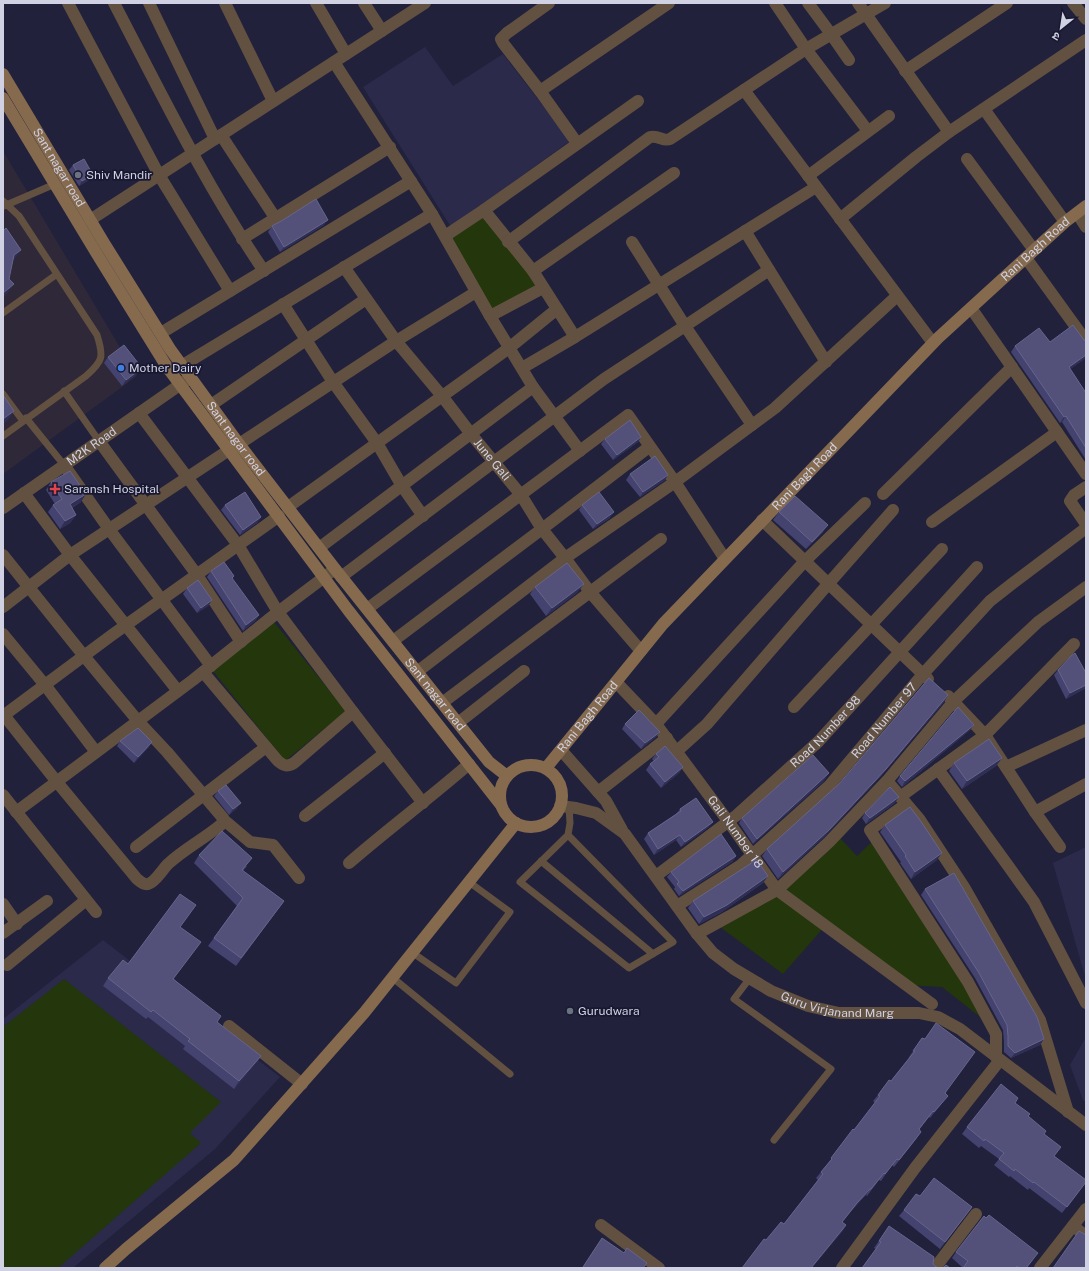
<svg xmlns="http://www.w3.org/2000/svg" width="1089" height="1271" font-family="'Public Sans','Noto Sans Devanagari',sans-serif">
	<rect width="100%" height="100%" fill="#21213c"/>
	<path fill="#2b2a4b" d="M425 47 453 86 503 54 570 141 451 227 363 87Z
		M1086 847V980L1053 863Z
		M103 940 280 1077 215 1149 73 1268H3V1019Z
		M1086 1037V1102L1083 1100 1070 1065Z"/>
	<path fill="#2f2838" d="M3 151 137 376 3 474Z"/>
	<path fill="#24360b" d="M485 214 539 286 490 312 447 238Z
		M274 622 346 711 285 761 213 671Z
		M840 838 857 856 875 839 989 1024 942 987 903 985 825 926 783 974 716 924 781 888Z
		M64 979 221 1102 190 1133 201 1143 58 1268H6L3 1265V1027Z"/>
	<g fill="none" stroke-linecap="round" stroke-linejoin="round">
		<path stroke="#625140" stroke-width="7" d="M3 201 19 216 97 335C104 357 103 361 86 376L3 436
			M4 206 55 184
			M3 313 57 274
			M64 391 99 441
			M3 394 23 421
			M26 418 64 465
			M568 835 673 942 629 968 520 882Z
			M568 835 570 823 569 807
			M541 861 653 954
			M413 953 456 983 510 912 469 882
			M393 978 510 1074
			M750 978 734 999 831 1069 774 1140"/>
		<g stroke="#625140" stroke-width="12">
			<path d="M68 3 159 175 230 291"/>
			<path d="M114 3C161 93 206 186 264 271"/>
			<path d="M149 3 215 139"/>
			<path d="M225 3 273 101"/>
			<path d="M316 3 346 54"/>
			<path d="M364 3 382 31"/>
			<path d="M549 3 507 33 501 39 503 43 540 91 577 143"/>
			<path d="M775 3 806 49 868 131"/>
			<path d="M808 3 831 34 849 60"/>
			<path d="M858 3 949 132"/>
			<path d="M1073 3 1086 19"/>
			<path d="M334 62 432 214 490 316 533 387 580 451"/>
			<path d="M905 71 1007 3"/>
			<path d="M744 90 933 343"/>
			<path d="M540 91 669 3"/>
			<path d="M984 109 1065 222"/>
			<path d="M221 135 276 219"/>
			<path d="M967 159 1034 250"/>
			<path d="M808 176 889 116"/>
			<path d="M484 210 533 271 575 337"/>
			<path d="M1077 213 1086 227"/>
			<path d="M840 219 916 157 949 132 1086 40"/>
			<path d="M90 220 425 3"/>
			<path d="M745 231 826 362"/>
			<path d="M445 236 484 210 638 101"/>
			<path d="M242 239 390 147"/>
			<path d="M508 242 650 137C659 135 663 142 670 139L806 49 885 3"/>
			<path d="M632 242 685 326 752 425"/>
			<path d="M1026 258 1086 341"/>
			<path id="s1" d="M344 267 396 341 442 396 471 434 521 495 542 529 565 558 590 592 641 651"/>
			<path d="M533 271 674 173"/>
			<path d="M283 304 333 382 377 443 402 486 423 516"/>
			<path d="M971 308 1086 474"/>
			<path d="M490 316 543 288"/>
			<path d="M161 333 411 181"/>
			<path d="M183 365 432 214"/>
			<path d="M522 368 575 337 816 187"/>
			<path d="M211 405 366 299"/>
			<path d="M139 413 238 545 278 612 353 712 423 803"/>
			<path d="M99 441 197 575 241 642"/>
			<path d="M239 444 396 341 476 292"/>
			<path d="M64 465 109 529 211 666"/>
			<path d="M1086 487 1074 495 1070 501 1086 524"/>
			<path d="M24 493 70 555 178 691"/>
			<path d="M883 494 1012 367"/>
			<path d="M288 507 509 348 557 309"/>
			<path id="s2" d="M3 508 191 377"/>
			<path d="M762 520 928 679"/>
			<path d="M932 522 1057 432"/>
			<path d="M319 548 533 387"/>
			<path d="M3 555 84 656 138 721 167 752 223 818V823C206 838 185 848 168 864 163 869 154 883 148 884 144 885 141 882 137 879L57 782 3 714"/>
			<path d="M341 577 604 379 685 326 769 270"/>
			<path d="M3 607 70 555 229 450"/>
			<path d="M367 609 628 415 675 482 725 559"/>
			<path d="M3 634 45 685 96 752"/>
			<path d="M393 641 542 529 649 447"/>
			<path d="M203 672 278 761C284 766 287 767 294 763L353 712"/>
			<path d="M417 672 565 558 675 482 775 408 897 296"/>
			<path id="s3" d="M616 682 656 724 728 821 777 890 932 1004"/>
			<path d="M948 696 985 735 1035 812 1060 847"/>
			<path d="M442 703 661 539"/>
			<path d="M794 707 942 549"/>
			<path d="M3 716 112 635 279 516"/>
			<path d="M458 723 524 671"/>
			<path d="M656 724 805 561 865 503"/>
			<path d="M561 750 606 801 622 830"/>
			<path d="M677 751 707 724 829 583 893 510"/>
			<path d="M1006 767 1086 730"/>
			<path d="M938 769 1009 867 1034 902 1086 1003"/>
			<path d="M887 781 920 820 964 887 1040 1020 1068 1112"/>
			<path d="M598 792 667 738"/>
			<path d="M3 795 96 912"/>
			<path d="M900 797 985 735 1074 644"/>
			<path d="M906 804 870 830 968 982 996 1034V1057"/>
			<path id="s4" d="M560 806 576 808 596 813 625 834 697 934 713 953 734 969 771 991 808 1006 839 1013H919L938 1017 960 1029 1086 1125"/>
			<path d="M16 812 193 680 278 612 335 569"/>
			<path d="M1035 812 1086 784"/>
			<path d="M305 816 385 753"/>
			<path d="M224 820 250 842 273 845 299 878"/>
			<path d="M136 847 266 747"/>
			<path d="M349 863C388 829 430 798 469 764"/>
			<path id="s5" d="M656 876 737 815 818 742 977 567"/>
			<path d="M3 904 17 924"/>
			<path id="s6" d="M677 906 741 865 829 786 923 674 990 601 1013 583 1086 528"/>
			<path d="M3 933 47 901"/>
			<path d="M697 934 777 890 829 842 887 781 954 701 1038 622 1086 587"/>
			<path d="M7 965 86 900"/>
			<path d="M229 1026 302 1084"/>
			<path d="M601 1225 659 1268"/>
			<path d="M1073 1226 1086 1236"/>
			<path d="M842 1268 915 1168 1000 1060"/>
			<path d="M935 1268 976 1214"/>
			<path d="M1040 1268 1086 1209"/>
		</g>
		<g stroke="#856a4e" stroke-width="12">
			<path id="s7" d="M3 74 104 243 170 349 239 444 335 569 489 762 507 776"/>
			<path d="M3 98 100 259 167 367 348 610 501 805"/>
			<circle cx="531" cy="796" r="31"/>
			<path id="s8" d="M546 768 663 624 938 338 1065 222 1086 206"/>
			<path d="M105 1268 126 1249 234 1160 364 1013 516 823"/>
		</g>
	</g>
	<path fill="#44426e" d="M73 165 93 175 89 180 79 186 69 170Z
		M324 225 280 252 268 232 272 226Z
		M1084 340 1086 341V358L1070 369 1086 393V460L1062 422 1060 423 1011 352 1015 346Z
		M108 357 142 368 138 373 122 386 104 363Z
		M641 437 638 442 613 460 601 444 605 439Z
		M630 474 668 475 665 480 640 497 626 480Z
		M51 482 81 502 72 508 76 515 70 523 60 529 48 512 53 505 55 504 46 490Z
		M225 505 261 517 257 523 240 535 221 510Z
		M582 505 610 518 593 529 579 510Z
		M779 512 823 532 806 549 773 520Z
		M211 571 234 576 232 579 259 615 255 621 243 631 207 577Z
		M535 587 578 592 546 616 530 594Z
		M187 588 212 600 208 606 197 613 183 594Z
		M1058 670 1086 673V688L1066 699 1054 675Z
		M948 695 944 702 881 776 824 837 778 879 762 856 767 849Z
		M625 724 660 732 656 737 641 749 622 729Z
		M974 725 970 730 902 787 897 781 900 776Z
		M120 741 149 747 134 763 117 746Z
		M656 754 683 767 679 773 661 788 646 770 650 764 654 761 652 759Z
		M1002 758 996 766 962 789 949 771 954 763Z
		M824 781 753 844 739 823 742 818Z
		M218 791 237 808 229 815 214 796Z
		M895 803 866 824 862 818 865 813Z
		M680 809 709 827 681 847 676 840 654 855 644 839 648 833 676 814Z
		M885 825 937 860 911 879 900 863 901 862 880 832Z
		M199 855 247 866 243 871 284 901 236 966 208 946 237 906 194 863Z
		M736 856 732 862 679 896 674 889 675 887 667 877 671 872Z
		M768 876 763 883 722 912 699 924 688 908 693 901Z
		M925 889 1044 1039 1040 1045 1011 1058 1004 1052V1042L1003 1030 975 978 921 895Z
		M180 927 174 979 217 1022 261 1056 256 1063 234 1089 183 1049 185 1046 148 1017 146 1019 103 986 108 978Z
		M922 1038 945 1093 943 1102 930 1118 929 1117 919 1130 917 1138 894 1167 892 1165 881 1181 879 1180 867 1196 866 1195 853 1209 842 1222 846 1225 842 1232 766 1240 784 1224 818 1180 816 1178 821 1172 875 1103 873 1101 878 1095 891 1081 909 1058V1057Z
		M1015 1103 1028 1116 1044 1134 1054 1156 1086 1182 1062 1213 1029 1188 1028 1190 1010 1176 1009 1177 994 1165 999 1159 981 1146 979 1148 962 1134 967 1127Z
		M920 1196 972 1207 940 1249 899 1216 904 1210Z
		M889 1226 933 1264 936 1267 862 1268 876 1249 874 1248Z
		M956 1252 1033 1260 1027 1268H963L952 1258Z"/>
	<path fill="#2f2e55" d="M93 175 89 180 79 186 82 181Z
		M328 220 324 225 280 252 284 247Z
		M21 250 14 260 6 265 14 255Z
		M14 284 6 295 3 298V293Z
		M1086 355V358L1065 373 1069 367Z
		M142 368 138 373 122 386 126 380Z
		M14 411 7 421 3 424V419Z
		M1066 416 1062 422 1060 423 1064 417Z
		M641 437 638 442 613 460 617 455Z
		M668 475 665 480 640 497 643 492Z
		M86 494 81 502 64 512 70 504Z
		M614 512 610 518 593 529 597 524Z
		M76 515 70 523 60 529 65 521Z
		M261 517 257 523 240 535 243 530Z
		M828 525 823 532 806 549 812 542Z
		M584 584 578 592 546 616 552 608Z
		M212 600 208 606 197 613 201 608Z
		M259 615 255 621 243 631 246 625Z
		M1086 685V688L1066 699 1070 693Z
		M948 695 944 702 881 776 824 837 778 879 783 872Z
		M974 725 970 730 902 787 905 781Z
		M660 732 656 737 641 749 645 743Z
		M152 742 149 747 134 763 138 757Z
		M1002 758 996 766 962 789 967 781Z
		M683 767 679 773 661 788 665 782Z
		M829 773 824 781 753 844 757 839Z
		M899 797 895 803 866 824 870 818Z
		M241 803 237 808 229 815 233 809Z
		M713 822 709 827 681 847 685 842Z
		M680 835 676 840 654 855 658 849Z
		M942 853 937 860 911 879 915 872Z
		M736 856 732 862 679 896 683 891Z
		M768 876 763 883 722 912 699 924 704 917Z
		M1044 1039 1040 1045 1011 1058 1015 1053Z
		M261 1056 256 1063 234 1089 239 1081Z
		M948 1096 943 1102 930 1118 934 1112Z
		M870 1189 866 1195 853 1209 837 1229 857 1203Z
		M846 1225 842 1232 812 1268H811Z"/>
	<path fill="#53517a" stroke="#66658b" d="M84 159 93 175 82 181 73 165Z
		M316 199 328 220 284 247 272 226 283 220Z
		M6 228 21 250 14 255 9 279 14 284 3 293V231Z
		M1073 325 1084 340 1086 341V355L1069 367 1086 393V448L1066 416 1064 417 1015 346 1039 328 1050 342Z
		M124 345 142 368 126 380 108 357Z
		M3 395 14 411 3 419Z
		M630 420 641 437 617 455 605 439Z
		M655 456 668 475 643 492 630 474Z
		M70 471 86 494 70 504 76 515 65 521 53 505 62 499 51 482Z
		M245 492 261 517 243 530 225 505Z
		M599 492 614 512 597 524 582 505Z
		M795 496 828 525 812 542 779 512Z
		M224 562 234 576 232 578 259 615 246 625 211 571Z
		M567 563 584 584 552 608 535 587Z
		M198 580 212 600 201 608 187 588Z
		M1075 653 1086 673V685L1070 693 1058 670 1072 655Z
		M929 678 948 695 886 769 829 830 783 872 767 849 839 784Z
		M958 707 974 725 905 781 900 776Z
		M639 710 660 732 645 743 625 724Z
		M138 728 152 742 138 757 120 741Z
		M989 739 1002 758 967 781 954 763Z
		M665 746 683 767 665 782 650 764 659 757 656 754Z
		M813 755 829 773 757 839 742 818Z
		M226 785 241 803 233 809 218 791Z
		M890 787 899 797 870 818 865 813Z
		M696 798 713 822 685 842 680 835 658 849 648 833 681 811 680 809Z
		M910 807 922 823 942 853 915 872 905 856 906 855 885 825Z
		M222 831 252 858 242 870 284 901 241 958 214 938 243 898 199 855Z
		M721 834 736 856 683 891 677 884 679 882 671 872Z
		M756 859 768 876 727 905 704 917 693 901 750 864Z
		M954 873 1037 1017 1044 1039 1015 1053 1008 1046V1036L1007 1025 979 973 925 889Z
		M180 894 196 905 180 927 201 942 173 979 221 1016 217 1022 261 1056 239 1081 188 1041 190 1039 153 1010 151 1012 108 978 123 960 128 964Z
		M936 1023 975 1052 945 1093 948 1096 934 1112 933 1111 919 1129 921 1132 899 1160 897 1159 885 1174 884 1173 871 1189H870L857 1203 842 1222 846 1225 811 1268H742L764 1239 766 1240 781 1222 784 1224 823 1174 821 1172 832 1159 831 1158 853 1129 854 1130 880 1096 878 1095 889 1080 891 1081 915 1051H913L922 1038 925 1039Z
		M1001 1084 1018 1098 1015 1103 1030 1114 1028 1116 1046 1131 1044 1134 1061 1147 1054 1156 1086 1180V1182L1067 1207 1034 1182 1033 1183 1015 1169 1014 1171 999 1159 1004 1153 985 1139 984 1141 967 1127Z
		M934 1178 972 1207 945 1242 904 1210 916 1194 920 1196Z
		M989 1215 1038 1253 1026 1268H1019L1017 1266 1016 1268H963L968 1261 956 1252 984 1216 986 1218Z
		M889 1226 934 1257 933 1264 936 1267 941 1268H862L881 1242 879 1241Z
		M1079 1231 1086 1235V1268H1053Z
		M602 1238 624 1253 627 1248 647 1263 643 1268H584L583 1267Z
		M946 1265 950 1268H943Z"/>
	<g fill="#6b7280" stroke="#181831" stroke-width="1.5">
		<circle cx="78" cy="175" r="4"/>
		<circle cx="570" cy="1011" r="4"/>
	</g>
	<circle fill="#3f7fe0" stroke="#181831" stroke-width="1.5" cx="121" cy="368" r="4"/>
	<path fill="#e0444e" stroke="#181831" stroke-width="1.5" d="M53 483h4v4h4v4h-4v4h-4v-4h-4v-4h4z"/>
	<g text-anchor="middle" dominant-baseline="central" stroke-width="3.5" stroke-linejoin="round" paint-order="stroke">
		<g font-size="12" fill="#d0d1e3" stroke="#181831">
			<text stroke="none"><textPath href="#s7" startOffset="109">Sant nagar road</textPath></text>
			<text stroke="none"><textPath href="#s8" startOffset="714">Rani Bagh Road</textPath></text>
			<text stroke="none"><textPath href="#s7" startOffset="433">Sant nagar road</textPath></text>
			<text stroke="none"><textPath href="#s2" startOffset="108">M2K Road</textPath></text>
			<text stroke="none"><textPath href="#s1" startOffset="243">June Gali</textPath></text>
			<text stroke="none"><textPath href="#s8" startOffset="390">Rani Bagh Road</textPath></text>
			<text stroke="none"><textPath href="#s7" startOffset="757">Sant nagar road</textPath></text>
			<text stroke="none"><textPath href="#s8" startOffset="66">Rani Bagh Road</textPath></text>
			<text stroke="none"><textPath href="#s6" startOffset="280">Road Number 97</textPath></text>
			<text stroke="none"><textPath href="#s5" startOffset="223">Road Number 98</textPath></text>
			<text stroke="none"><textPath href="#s3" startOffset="192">Gali Number 18</textPath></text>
			<text stroke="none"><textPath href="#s4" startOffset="359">Guru Virjanand Marg</textPath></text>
		</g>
		<g font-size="12" fill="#d0d1e3" stroke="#181831" text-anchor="start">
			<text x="86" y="175">Shiv Mandir</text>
			<text x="129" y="368">Mother Dairy</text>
			<text x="64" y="489">Saransh Hospital</text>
			<text x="578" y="1011">Gurudwara</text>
		</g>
	</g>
	<rect width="1089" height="1271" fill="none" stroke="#d0d1e3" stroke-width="8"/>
	<g transform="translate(1061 28) rotate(210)" stroke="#181831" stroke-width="3" paint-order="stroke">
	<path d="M0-3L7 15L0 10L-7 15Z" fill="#d0d1e3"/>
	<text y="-6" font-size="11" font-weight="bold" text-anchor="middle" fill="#d0d1e3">उ</text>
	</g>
</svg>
